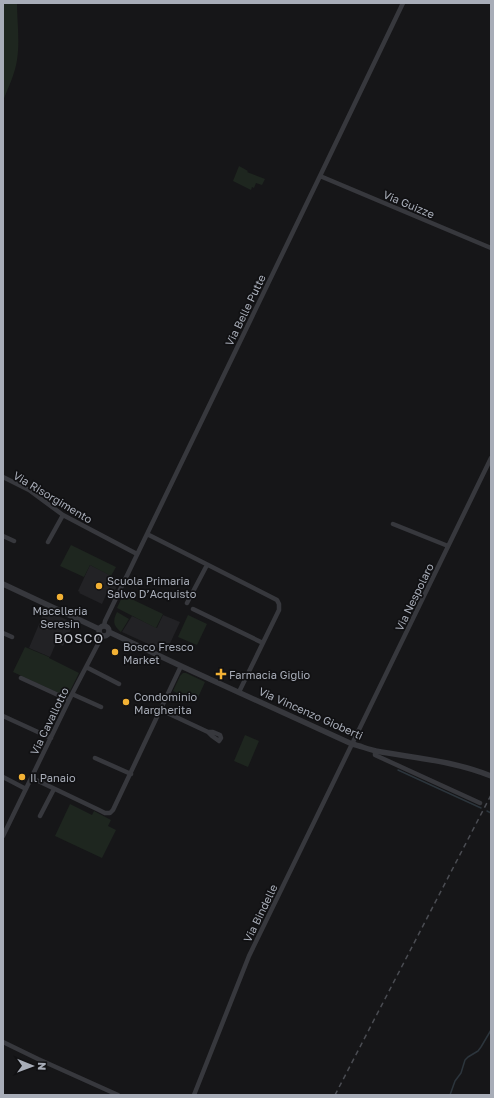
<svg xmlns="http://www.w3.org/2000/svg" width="494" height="1098" font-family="'Golos Text',sans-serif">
	<rect width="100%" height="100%" fill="#161618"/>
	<path fill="#222225" d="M90 565 120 580 115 590 109 588 102 604 79 593 80 592 78 591Z
		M45 610 74 623 63 646 56 643 50 657 29 648Z
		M163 615 180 622 166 652 122 632 132 616 157 628Z"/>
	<path fill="#1e261f" d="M3 3H17C17 21 20 41 17 60 15 74 8 88 3 101Z
		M239 166 248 171 247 172 265 179 262 185 256 183 254 188 252 187 251 190 233 181Z
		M71 545 116 567 111 576 90 565 84 577 60 566Z
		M123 595 163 614 156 628 117 608Z
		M117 612 129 619 121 632C114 626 112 622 117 612Z
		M188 615 207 624 197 645 178 637Z
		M25 647 49 657V658L79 673 67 697 13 672Z
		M183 673H186L205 682 196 702 173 691 180 676Z
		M245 735 259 741 248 767 234 761Z
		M70 804 92 815 94 811 111 820 108 826 116 830 102 858 55 836Z"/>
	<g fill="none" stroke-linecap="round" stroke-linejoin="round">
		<path stroke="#2c353c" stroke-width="1.5" d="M398 770 481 808
			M487 811 491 813
			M450 1095 455 1081 461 1073 465 1060 468 1057 478 1051 481 1047 491 1030"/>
		<path stroke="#37383d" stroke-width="4.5" d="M320 176 491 248
			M3 477 29 490 63 515 137 554
			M393 524 448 546
			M147 534 277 600 279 604V610L239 692
			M3 536 14 541
			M48 542 63 515
			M187 603 207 565
			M193 609 263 643
			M104 626 105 621 320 176 403 3
			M3 633 12 637
			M86 667 119 684
			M21 678 69 700
			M72 694 101 707
			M161 710 208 732 212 736 219 741 221 738 220 735 213 732H208
			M3 716 51 738
			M375 751V755L480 803
			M95 758 131 774
			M3 777 26 789
			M32 778 99 810 105 813H110L113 810 181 666
			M40 816 54 789
			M3 836 72 694 98 644 101 635
			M3 1042 38 1059 118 1095
			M194 1095 249 956 491 458"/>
		<path stroke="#37383d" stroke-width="5.5" d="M3 584 99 629
			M99 631a5 5 0 1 1 10 0a5 5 0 1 1-10 0Z
			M109 632 181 666 352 744C360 746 368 749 376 751 415 758 454 761 491 776"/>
		<path stroke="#4a4c52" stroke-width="1.5" stroke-dasharray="5 4" stroke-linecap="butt" d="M335 1095 491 795"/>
	</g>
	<g fill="#f2b134" stroke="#111113" stroke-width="1.5">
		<circle cx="99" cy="586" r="4"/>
		<circle cx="60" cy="597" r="4"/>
		<circle cx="115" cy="652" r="4"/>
		<path d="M219 668h4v4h4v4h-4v4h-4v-4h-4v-4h4z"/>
		<circle cx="126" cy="702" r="4"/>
		<circle cx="22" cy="777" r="4"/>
	</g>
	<g text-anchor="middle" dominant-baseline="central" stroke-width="3.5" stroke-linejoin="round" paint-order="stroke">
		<g font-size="11" fill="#a8adb8" stroke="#111113">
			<text transform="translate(409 204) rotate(23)">Via Guizze</text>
			<text transform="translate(245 310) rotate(-64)">Via Belle Putte</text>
			<text transform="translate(53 497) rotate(31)">Via Risorgimento</text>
			<text transform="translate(414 597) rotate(-64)">Via Nespolaro</text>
			<text transform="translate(311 713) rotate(24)">Via Vincenzo Gioberti</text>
			<text transform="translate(49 721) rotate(-64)">Via Cavallotto</text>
			<text transform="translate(260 913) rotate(-64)">Via Bindelle</text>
		</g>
		<g font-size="11" fill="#a8adb8" stroke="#111113" text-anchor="start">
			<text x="107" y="580">Scuola Primaria<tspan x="107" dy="13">Salvo D’Acquisto</tspan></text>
			<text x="60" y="610" text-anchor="middle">Macelleria<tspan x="60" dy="13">Seresin</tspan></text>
			<text x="123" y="646">Bosco Fresco<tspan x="123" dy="13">Market</tspan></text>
			<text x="229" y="674">Farmacia Giglio</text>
			<text x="134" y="696">Condominio<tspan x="134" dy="13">Margherita</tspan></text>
			<text x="30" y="777">Il Panaio</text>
		</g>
		<g font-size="13" letter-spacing="1" fill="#c9ccd4" stroke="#111113">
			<text x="79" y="638">BOSCO</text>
		</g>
	</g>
	<rect width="494" height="1098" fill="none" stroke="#a8adb8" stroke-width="8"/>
	<g transform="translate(32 1066) rotate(91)" stroke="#111113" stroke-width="3" paint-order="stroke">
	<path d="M0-3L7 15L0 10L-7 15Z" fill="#a8adb8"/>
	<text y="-6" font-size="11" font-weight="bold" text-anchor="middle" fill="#a8adb8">N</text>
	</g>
</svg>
